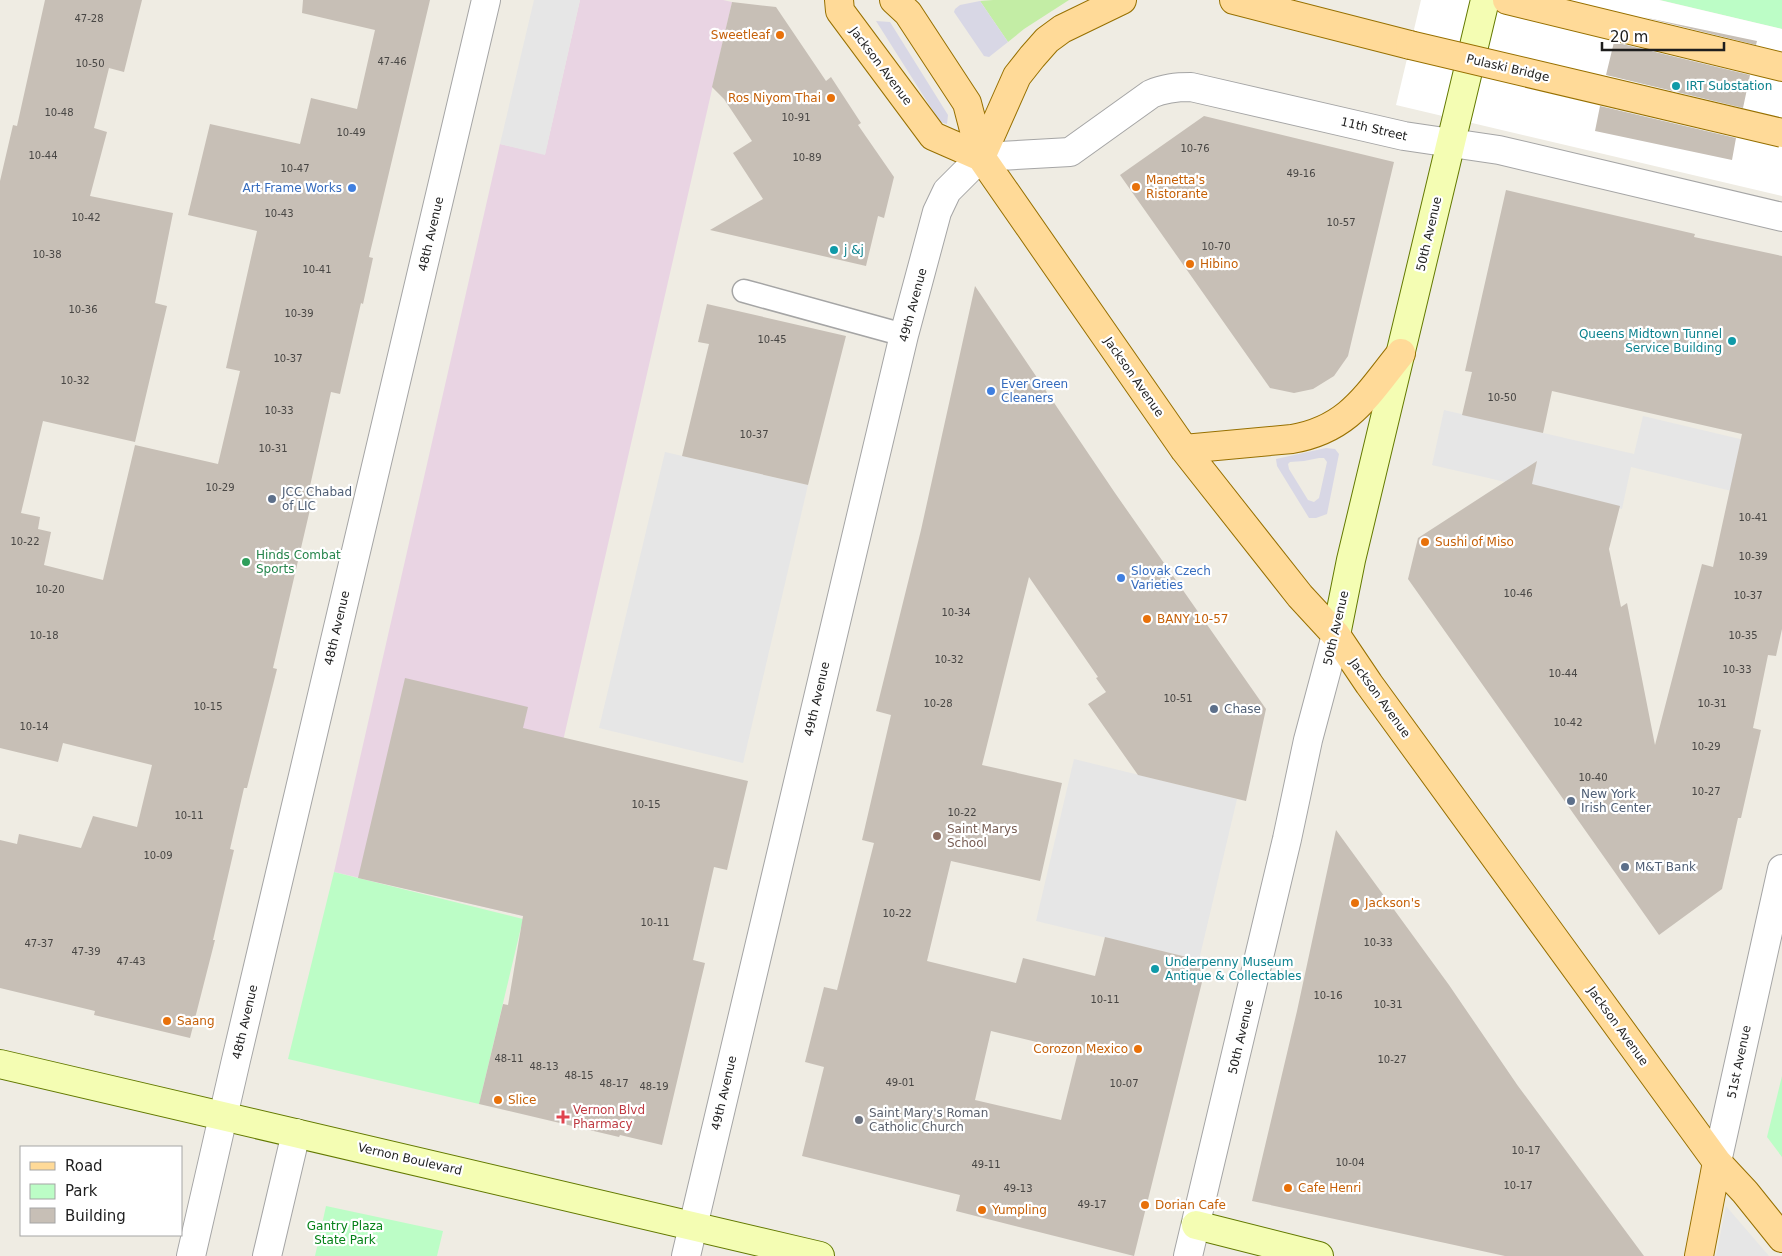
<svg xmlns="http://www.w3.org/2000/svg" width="1782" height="1256" font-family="'DejaVu Sans',sans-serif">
	<rect width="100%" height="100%" fill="#efece3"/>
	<path fill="#e9d4e3" d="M580 0H723L732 2 523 916 334 872 500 144 545 154Z"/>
	<path fill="#c3eda5" d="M993 0H1069L1024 29 1008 42 980 1Z"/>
	<path fill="#bcfdc6" d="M1660 0H1782V29Z
		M334 872 523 919 479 1104 288 1059Z
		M1782 1076V1157L1767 1137Z
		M326 1206 443 1231 437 1256H315Z"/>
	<path fill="#e6e6e6" d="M534 0H580L545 155 500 144Z
		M1444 410 1634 454 1643 416 1782 449V503L1631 467 1622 509 1432 465Z
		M665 452 808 485 743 763 599 728Z
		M1074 759 1237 799 1199 960 1036 921Z
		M1726 1206 1769 1256H1716Z"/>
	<path fill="#d8d7e5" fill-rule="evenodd" d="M980 1 1008 42 989 57 984 56 954 12 955 9 960 5Z
		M876 21 890 22 948 115 947 124 940 122Z
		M1326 448 1335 449 1339 454 1327 514 1316 518H1309L1277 466 1276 459ZM1319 458H1324L1327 462 1319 498 1314 502 1308 500 1289 469 1288 464 1290 462 1304 461Z"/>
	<path fill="#fff" d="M1421 0H1659L1782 29V196L1396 105Z"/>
	<path fill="#c7bfb6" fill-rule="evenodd" d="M45 0H142L124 72 109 68 94 128 107 132 90 196 173 213 155 303 167 306 135 442 43 421 21 513 40 517 38 529 51 532 44 565 103 580 135 445 218 464 240 371 226 368 257 231 188 215 210 124 300 144 311 98 357 109 375 30 302 13 303 0H430L369 257 373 258 363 304 361 303 340 394 331 392 310 486 315 488 273 668 277 669 247 788H244L230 849 234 850 213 940H215L190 1038 94 1015 95 1011 0 988V840L17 844 19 834 81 848 93 816 137 827 152 765 63 743 58 762 0 748V181L13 125 17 126Z
		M732 2 776 7 826 81 831 77 861 123 858 125 894 177 884 218 878 216 866 266 710 230 763 199 733 153 752 141 724 99 712 87Z
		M1643 17 1757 41 1756 45Z
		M1614 42 1750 75 1743 108 1606 75Z
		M1600 106 1736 138 1732 160 1595 131Z
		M1204 116 1394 162 1348 356 1334 376 1313 389 1294 393 1270 388 1120 175Z
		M1506 190 1695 234 1694 237 1782 256V629L1776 656 1768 655 1753 728 1761 730 1741 818H1738L1722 889 1659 935 1408 579 1418 538 1537 461 1532 484 1620 506 1609 549 1621 607 1627 603 1655 745 1702 564 1713 567 1742 434 1552 391 1543 433 1462 415 1472 372 1465 371Z
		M975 286 1115 493 1266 709 1246 801 1138 775 1088 704 1106 692 1096 678 1098 677 1029 577 982 765 1062 783 1040 881 951 861 927 961 1016 983 1023 958 1095 976 1105 937 1207 962 1134 1256 956 1211 960 1195 802 1156 824 1067 805 1062 824 987 837 990 874 843 862 840 891 715 876 711 921 530ZM991 1031 1078 1052 1061 1120 975 1100Z
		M707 304 846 336 808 485 682 456 709 344 698 342Z
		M405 678 528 707 523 728 748 781 727 870 714 867 693 960 705 963 662 1145 620 1135 619 1137 479 1104 503 1004 508 1005 523 916 358 878Z
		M1336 830 1449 985 1518 1086 1644 1256H1505L1252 1201 1297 1011Z"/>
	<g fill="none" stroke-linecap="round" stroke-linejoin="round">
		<defs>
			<path id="lane" d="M744 291 904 335"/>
			<path id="street" d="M1717 1162 1782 869
				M191 1256 236 1060 486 0
				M267 1256 296 1133
				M686 1256 862 512 904 335 937 212 947 191 981 157 1070 152 1151 94C1164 88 1176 87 1191 87L1404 136 1499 150 1782 217
				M1188 1256 1287 839 1308 740 1336 635"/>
			<path id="secondary" d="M1336 635 1351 560 1485 0
				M0 1064 820 1256
				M1196 1225 1319 1256"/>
			<path id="primary" d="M839 0 840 11 933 136 981 157
				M894 0 908 13 967 103 981 157 1184 449 1300 596 1336 635 1369 684 1717 1162 1745 1192 1782 1238
				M1234 0 1410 45
				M1507 0 1782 67
				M981 157 1017 76 1032 57 1047 40 1062 29 1122 0
				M1184 449 1292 439C1349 429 1367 395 1401 353
				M1699 1256 1717 1162"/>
		</defs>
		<use href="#lane" stroke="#a5a5a5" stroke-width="25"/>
		<use href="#street" stroke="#a5a5a5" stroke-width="30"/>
		<use href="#secondary" stroke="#637900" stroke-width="30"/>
		<use href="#primary" stroke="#977000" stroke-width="30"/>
		<use href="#lane" stroke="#fff" stroke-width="22"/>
		<use href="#street" stroke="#fff" stroke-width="28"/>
		<use href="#secondary" stroke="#f4fdb3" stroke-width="28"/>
		<use href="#primary" stroke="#ffda98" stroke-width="28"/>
		<defs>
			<path id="primary-bridge" d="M1410 45 1782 133"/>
		</defs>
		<use href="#primary-bridge" stroke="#977000" stroke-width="30" stroke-linecap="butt"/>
		<use href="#primary-bridge" stroke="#ffda98" stroke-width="28"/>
	</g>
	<g fill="#e8710a" stroke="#fff" stroke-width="2">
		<circle cx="780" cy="35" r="5"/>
		<circle cx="831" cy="98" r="5"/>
		<circle cx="1136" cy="187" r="5"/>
		<circle cx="1190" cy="264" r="5"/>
		<circle cx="1425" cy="542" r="5"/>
		<circle cx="1147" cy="619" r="5"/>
		<circle cx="1355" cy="903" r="5"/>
		<circle cx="167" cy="1021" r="5"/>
		<circle cx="1138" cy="1049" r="5"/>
		<circle cx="498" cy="1100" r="5"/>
		<circle cx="1288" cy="1188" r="5"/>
		<circle cx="1145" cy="1205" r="5"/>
		<circle cx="982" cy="1210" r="5"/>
	</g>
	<g fill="#0f9aa8" stroke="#fff" stroke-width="2">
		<circle cx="1676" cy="86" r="5"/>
		<circle cx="834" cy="250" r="5"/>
		<circle cx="1732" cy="341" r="5"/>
		<circle cx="1155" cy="969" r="5"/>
	</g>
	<g fill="#3f7fe0" stroke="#fff" stroke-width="2">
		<circle cx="352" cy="188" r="5"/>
		<circle cx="991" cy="391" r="5"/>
		<circle cx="1121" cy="578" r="5"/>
	</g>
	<g fill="#5c6f8a" stroke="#fff" stroke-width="2">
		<circle cx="272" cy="499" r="5"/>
		<circle cx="1214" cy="709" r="5"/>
		<circle cx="1571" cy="801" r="5"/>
		<circle cx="1625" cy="867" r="5"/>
	</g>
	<circle fill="#2e9e5b" stroke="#fff" stroke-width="2" cx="246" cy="562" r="5"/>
	<circle fill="#8d6e63" stroke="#fff" stroke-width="2" cx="937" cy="836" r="5"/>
	<path fill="#e0444e" stroke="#fff" stroke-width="2" d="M560.5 1109.5h5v5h5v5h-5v5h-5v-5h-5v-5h5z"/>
	<circle fill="#6b7280" stroke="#fff" stroke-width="2" cx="859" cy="1120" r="5"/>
	<g text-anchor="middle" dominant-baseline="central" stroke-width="4.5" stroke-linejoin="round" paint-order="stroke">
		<g font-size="10" fill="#484644">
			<text x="89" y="18">47-28</text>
			<text x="392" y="61">47-46</text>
			<text x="90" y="63">10-50</text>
			<text x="59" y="112">10-48</text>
			<text x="796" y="117">10-91</text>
			<text x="351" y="132">10-49</text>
			<text x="1195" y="148">10-76</text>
			<text x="43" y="155">10-44</text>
			<text x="807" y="157">10-89</text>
			<text x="295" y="168">10-47</text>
			<text x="1301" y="173">49-16</text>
			<text x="279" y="213">10-43</text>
			<text x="86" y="217">10-42</text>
			<text x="1341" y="222">10-57</text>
			<text x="1216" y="246">10-70</text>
			<text x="47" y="254">10-38</text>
			<text x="317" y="269">10-41</text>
			<text x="83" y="309">10-36</text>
			<text x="299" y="313">10-39</text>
			<text x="772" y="339">10-45</text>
			<text x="288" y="358">10-37</text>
			<text x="75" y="380">10-32</text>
			<text x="1502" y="397">10-50</text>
			<text x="279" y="410">10-33</text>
			<text x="754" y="434">10-37</text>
			<text x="273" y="448">10-31</text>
			<text x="220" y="487">10-29</text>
			<text x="1753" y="517">10-41</text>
			<text x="25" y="541">10-22</text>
			<text x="1753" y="556">10-39</text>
			<text x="50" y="589">10-20</text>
			<text x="1518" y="593">10-46</text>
			<text x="1748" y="595">10-37</text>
			<text x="956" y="612">10-34</text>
			<text x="44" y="635">10-18</text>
			<text x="1743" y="635">10-35</text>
			<text x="949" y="659">10-32</text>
			<text x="1737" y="669">10-33</text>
			<text x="1563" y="673">10-44</text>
			<text x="1178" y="698">10-51</text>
			<text x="938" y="703">10-28</text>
			<text x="1712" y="703">10-31</text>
			<text x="208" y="706">10-15</text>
			<text x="1568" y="722">10-42</text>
			<text x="34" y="726">10-14</text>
			<text x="1706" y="746">10-29</text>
			<text x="1593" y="777">10-40</text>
			<text x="1706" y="791">10-27</text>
			<text x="646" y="804">10-15</text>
			<text x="962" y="812">10-22</text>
			<text x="189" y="815">10-11</text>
			<text x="158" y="855">10-09</text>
			<text x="897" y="913">10-22</text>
			<text x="655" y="922">10-11</text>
			<text x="1378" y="942">10-33</text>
			<text x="39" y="943">47-37</text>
			<text x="86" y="951">47-39</text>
			<text x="131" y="961">47-43</text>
			<text x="1328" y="995">10-16</text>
			<text x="1105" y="999">10-11</text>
			<text x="1388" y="1004">10-31</text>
			<text x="509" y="1058">48-11</text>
			<text x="1392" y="1059">10-27</text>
			<text x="544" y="1066">48-13</text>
			<text x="579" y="1075">48-15</text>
			<text x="900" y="1082">49-01</text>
			<text x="614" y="1083">48-17</text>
			<text x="1124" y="1083">10-07</text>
			<text x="654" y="1086">48-19</text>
			<text x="1526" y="1150">10-17</text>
			<text x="1350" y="1162">10-04</text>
			<text x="986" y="1164">49-11</text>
			<text x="1518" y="1185">10-17</text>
			<text x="1018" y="1188">49-13</text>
			<text x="1092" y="1204">49-17</text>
		</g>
		<g font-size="12" fill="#c56008" stroke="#fff" text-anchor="start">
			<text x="770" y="35" text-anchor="end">Sweetleaf</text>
			<text x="821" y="98" text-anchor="end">Ros Niyom Thai</text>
			<text x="1146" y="180">Manetta's<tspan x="1146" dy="14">Ristorante</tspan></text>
			<text x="1200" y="264">Hibino</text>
			<text x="1435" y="542">Sushi of Miso</text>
			<text x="1157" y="619">BANY 10-57</text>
			<text x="1365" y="903">Jackson's</text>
			<text x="177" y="1021">Saang</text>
			<text x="1128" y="1049" text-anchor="end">Corozon Mexico</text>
			<text x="508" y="1100">Slice</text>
			<text x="1298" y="1188">Cafe Henri</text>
			<text x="1155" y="1205">Dorian Cafe</text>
			<text x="992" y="1210">Yumpling</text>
		</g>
		<g font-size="12" fill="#1e1e1e" stroke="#fff">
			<text transform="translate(881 66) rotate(53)">Jackson Avenue</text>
			<text transform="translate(1508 68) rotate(13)">Pulaski Bridge</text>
			<text transform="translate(1374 129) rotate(13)">11th Street</text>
			<text transform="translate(431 234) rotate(-77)">48th Avenue</text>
			<text transform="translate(1429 234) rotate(-77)">50th Avenue</text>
			<text transform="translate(913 305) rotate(-75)">49th Avenue</text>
			<text transform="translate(1134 377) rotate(55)">Jackson Avenue</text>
			<text transform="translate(337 628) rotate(-77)">48th Avenue</text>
			<text transform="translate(1336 628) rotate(-77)">50th Avenue</text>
			<text transform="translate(1380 698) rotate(54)">Jackson Avenue</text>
			<text transform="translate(817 699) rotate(-77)">49th Avenue</text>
			<text transform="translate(245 1022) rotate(-77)">48th Avenue</text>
			<text transform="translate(1618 1026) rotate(54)">Jackson Avenue</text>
			<text transform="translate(1241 1037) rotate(-77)">50th Avenue</text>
			<text transform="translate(1739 1062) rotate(-78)">51st Avenue</text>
			<text transform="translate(724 1093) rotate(-77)">49th Avenue</text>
			<text transform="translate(410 1159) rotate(13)">Vernon Boulevard</text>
		</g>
		<g font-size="12" fill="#0d838f" stroke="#fff" text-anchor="start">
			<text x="1686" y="86">IRT Substation</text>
			<text x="844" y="250">j &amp;j</text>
			<text x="1722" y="334" text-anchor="end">Queens Midtown Tunnel<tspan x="1722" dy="14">Service Building</tspan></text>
			<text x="1165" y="962">Underpenny Museum<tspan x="1165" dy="14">Antique &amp; Collectables</tspan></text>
		</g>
		<g font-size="12" fill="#366cbe" stroke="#fff" text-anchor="start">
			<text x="342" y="188" text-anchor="end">Art Frame Works</text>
			<text x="1001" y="384">Ever Green<tspan x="1001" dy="14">Cleaners</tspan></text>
			<text x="1131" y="571">Slovak Czech<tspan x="1131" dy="14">Varieties</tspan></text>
		</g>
		<g font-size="12" fill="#4e5e75" stroke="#fff" text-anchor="start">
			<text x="282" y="492">JCC Chabad<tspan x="282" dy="14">of LIC</tspan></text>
			<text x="1224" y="709">Chase</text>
			<text x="1581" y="794">New York<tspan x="1581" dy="14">Irish Center</tspan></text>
			<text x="1635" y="867">M&amp;T Bank</text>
		</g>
		<g font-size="12" fill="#27864d" stroke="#fff" text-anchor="start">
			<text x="256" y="555">Hinds Combat<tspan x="256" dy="14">Sports</tspan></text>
		</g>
		<g font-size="12" fill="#785e54" stroke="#fff" text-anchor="start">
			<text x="947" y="829">Saint Marys<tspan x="947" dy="14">School</tspan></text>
		</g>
		<g font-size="12" fill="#be3a42" stroke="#fff" text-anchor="start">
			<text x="573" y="1110">Vernon Blvd<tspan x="573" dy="14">Pharmacy</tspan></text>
		</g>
		<g font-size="12" fill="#5b616d" stroke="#fff" text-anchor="start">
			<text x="869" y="1113">Saint Mary's Roman<tspan x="869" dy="14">Catholic Church</tspan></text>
		</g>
		<g font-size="12" fill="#058218" stroke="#fff">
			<text x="345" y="1226">Gantry Plaza<tspan x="345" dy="14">State Park</tspan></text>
		</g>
	</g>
	<rect x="20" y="1146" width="162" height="90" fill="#ffffff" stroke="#a5a5a5"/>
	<rect x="30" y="1162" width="25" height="8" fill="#ffda98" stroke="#a5a5a5"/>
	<text x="65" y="1171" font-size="15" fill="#1e1e1e">Road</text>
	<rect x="30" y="1184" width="25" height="15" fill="#bcfdc6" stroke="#a5a5a5"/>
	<text x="65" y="1196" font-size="15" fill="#1e1e1e">Park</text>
	<rect x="30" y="1208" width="25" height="15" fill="#c7bfb6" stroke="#a5a5a5"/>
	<text x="65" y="1221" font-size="15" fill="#1e1e1e">Building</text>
	<path d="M1602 42v8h122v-8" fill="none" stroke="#1e1e1e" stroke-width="2.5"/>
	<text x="1610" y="42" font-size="15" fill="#1e1e1e" stroke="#ffffff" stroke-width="4" paint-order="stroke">20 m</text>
</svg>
